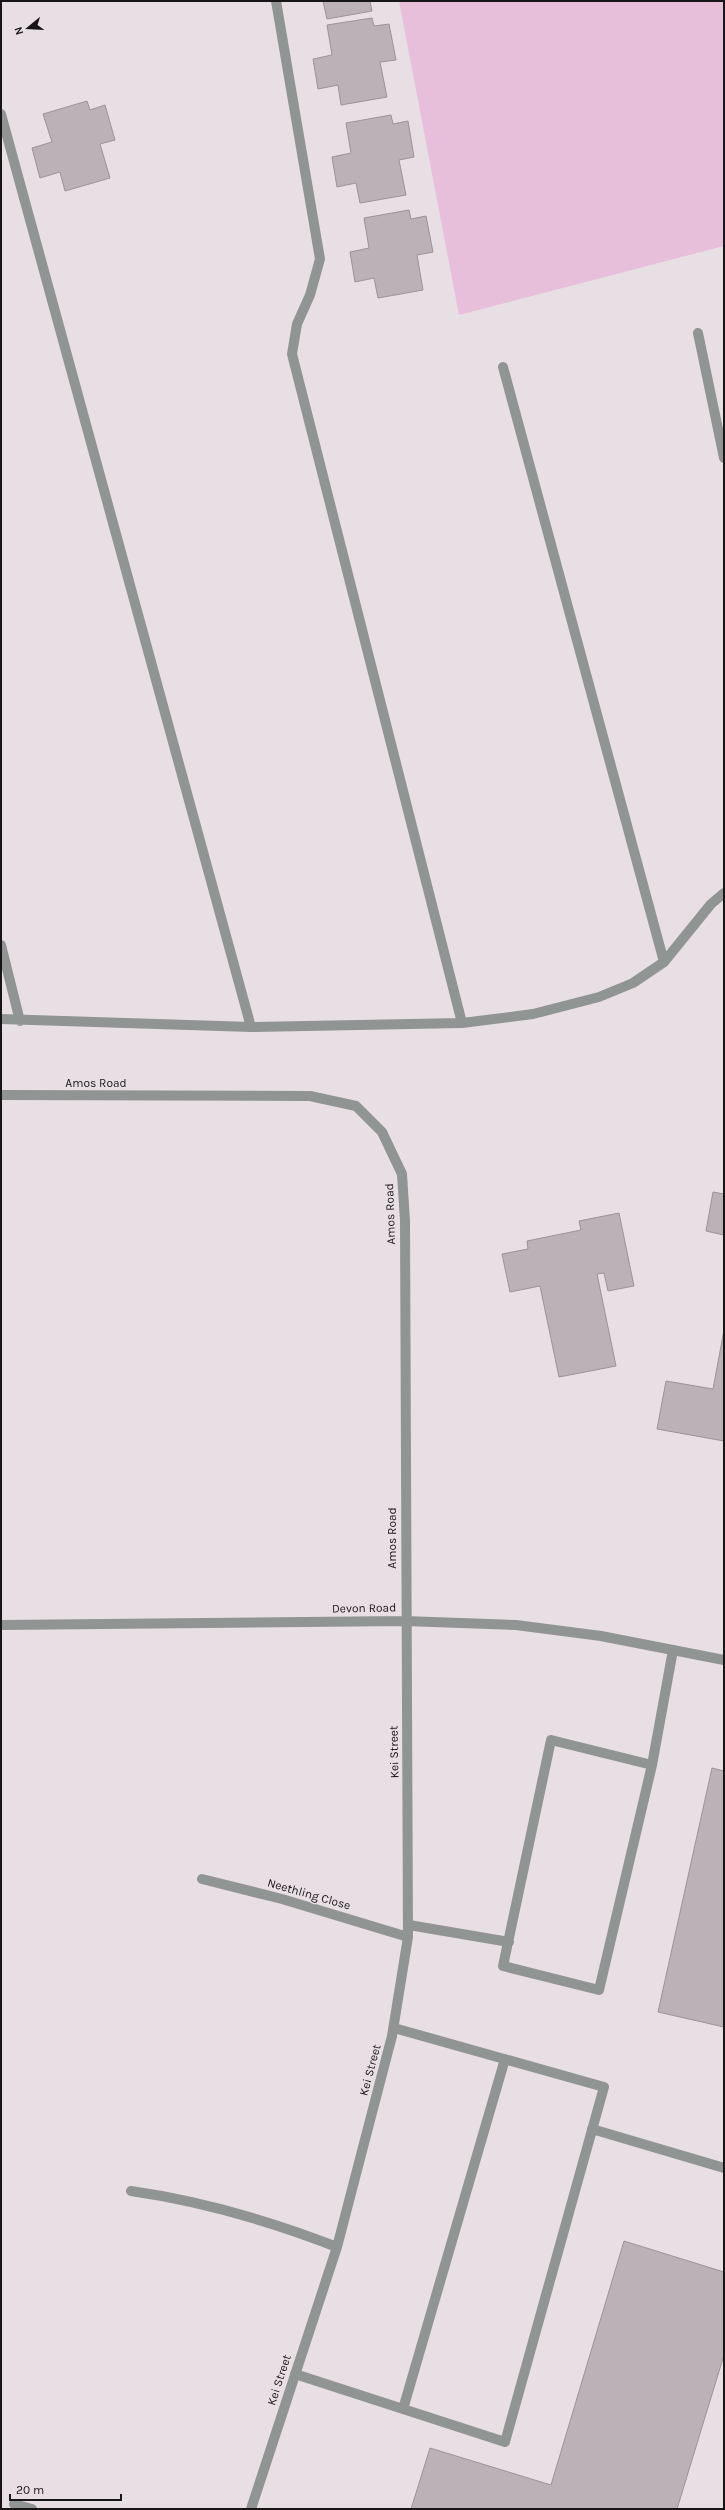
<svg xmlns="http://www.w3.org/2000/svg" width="725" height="2510" font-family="Karla,sans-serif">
	<rect width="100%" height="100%" fill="#e8dfe5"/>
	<path fill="#e8bfda" d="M399 1H724V246L459 315Z"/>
	<path fill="#bab2b7" stroke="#9b9398" d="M323 1H370L372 11 327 19Z
		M372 18 374 26 389 24 396 60 380 62 387 97 341 105 338 85 318 89 313 59 332 55 327 25Z
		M87 101 90 110 105 105 115 140 100 144 110 178 65 191 60 172 40 178 32 148 52 142 43 114Z
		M391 115 393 124 408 121 414 157 399 160 406 195 360 203 356 183 337 187 332 157 351 153 346 123Z
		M409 210 411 219 426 216 433 252 417 255 423 290 378 298 374 278 355 282 350 252 369 248 364 218Z
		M713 1192 724 1194V1235L706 1231Z
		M619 1213 634 1286 608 1291 604 1273 597 1274 616 1366 559 1377 540 1286 510 1292 502 1254 528 1249 527 1241 581 1230 579 1221Z
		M724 1330V1441L657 1429 666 1381 713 1389Z
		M712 1768 724 1771V2027L658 2012Z
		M624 2241 724 2272V2355L677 2509H411L430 2448 551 2485Z"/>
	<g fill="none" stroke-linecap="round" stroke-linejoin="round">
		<path stroke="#909492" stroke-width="10" d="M551 1740 652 1765 599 1990 503 1966Z
			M652 1765 673 1650
			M409 1925 509 1942
			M592 2129 724 2168
			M295 2374 505 2442 604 2087 394 2028
			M403 2409 505 2059"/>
		<path stroke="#909492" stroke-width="10" d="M276 1 320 259 310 295 297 324 292 354 462 1023
			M1 114 251 1027
			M698 333 724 458
			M503 367 664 962
			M1 945 20 1021
			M1 1019 251 1027 462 1023 533 1014 599 997 633 983 664 962 711 904 724 893
			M1 1095 310 1096 356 1106 382 1132 402 1174 405 1221 408 1937 392 2036 337 2247 251 2509
			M1 1625 405 1621 516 1625 601 1636 724 1660
			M202 1879 282 1899 408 1937
			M131 2191C202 2201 270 2221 337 2247
			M14 2504 32 2509"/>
	</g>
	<g text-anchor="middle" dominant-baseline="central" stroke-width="3" stroke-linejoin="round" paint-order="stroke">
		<g font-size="12" fill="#181517" stroke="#e8dfe5">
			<text x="96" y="1083">Amos Road</text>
			<text transform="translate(390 1214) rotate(-92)">Amos Road</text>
			<text transform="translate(392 1538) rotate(-90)">Amos Road</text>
			<text transform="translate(364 1608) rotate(-1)">Devon Road</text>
			<text transform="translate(394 1752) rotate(-91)">Kei Street</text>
			<text transform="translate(309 1894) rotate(16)">Neethling Close</text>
			<text transform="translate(370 2070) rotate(-75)">Kei Street</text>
			<text transform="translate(279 2380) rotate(-72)">Kei Street</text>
		</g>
	</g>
	<rect width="725" height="2510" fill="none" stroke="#181517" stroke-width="4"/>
	<g transform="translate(28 28) rotate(252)" stroke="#e8dfe5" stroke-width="3" paint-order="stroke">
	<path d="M0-3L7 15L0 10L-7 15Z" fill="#181517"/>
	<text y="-6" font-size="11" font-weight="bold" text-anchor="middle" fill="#181517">N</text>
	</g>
	<path d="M10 2494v6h111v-6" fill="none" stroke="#181517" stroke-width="2"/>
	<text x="16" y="2494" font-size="12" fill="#181517" stroke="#e8dfe5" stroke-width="3" paint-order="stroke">20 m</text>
</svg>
